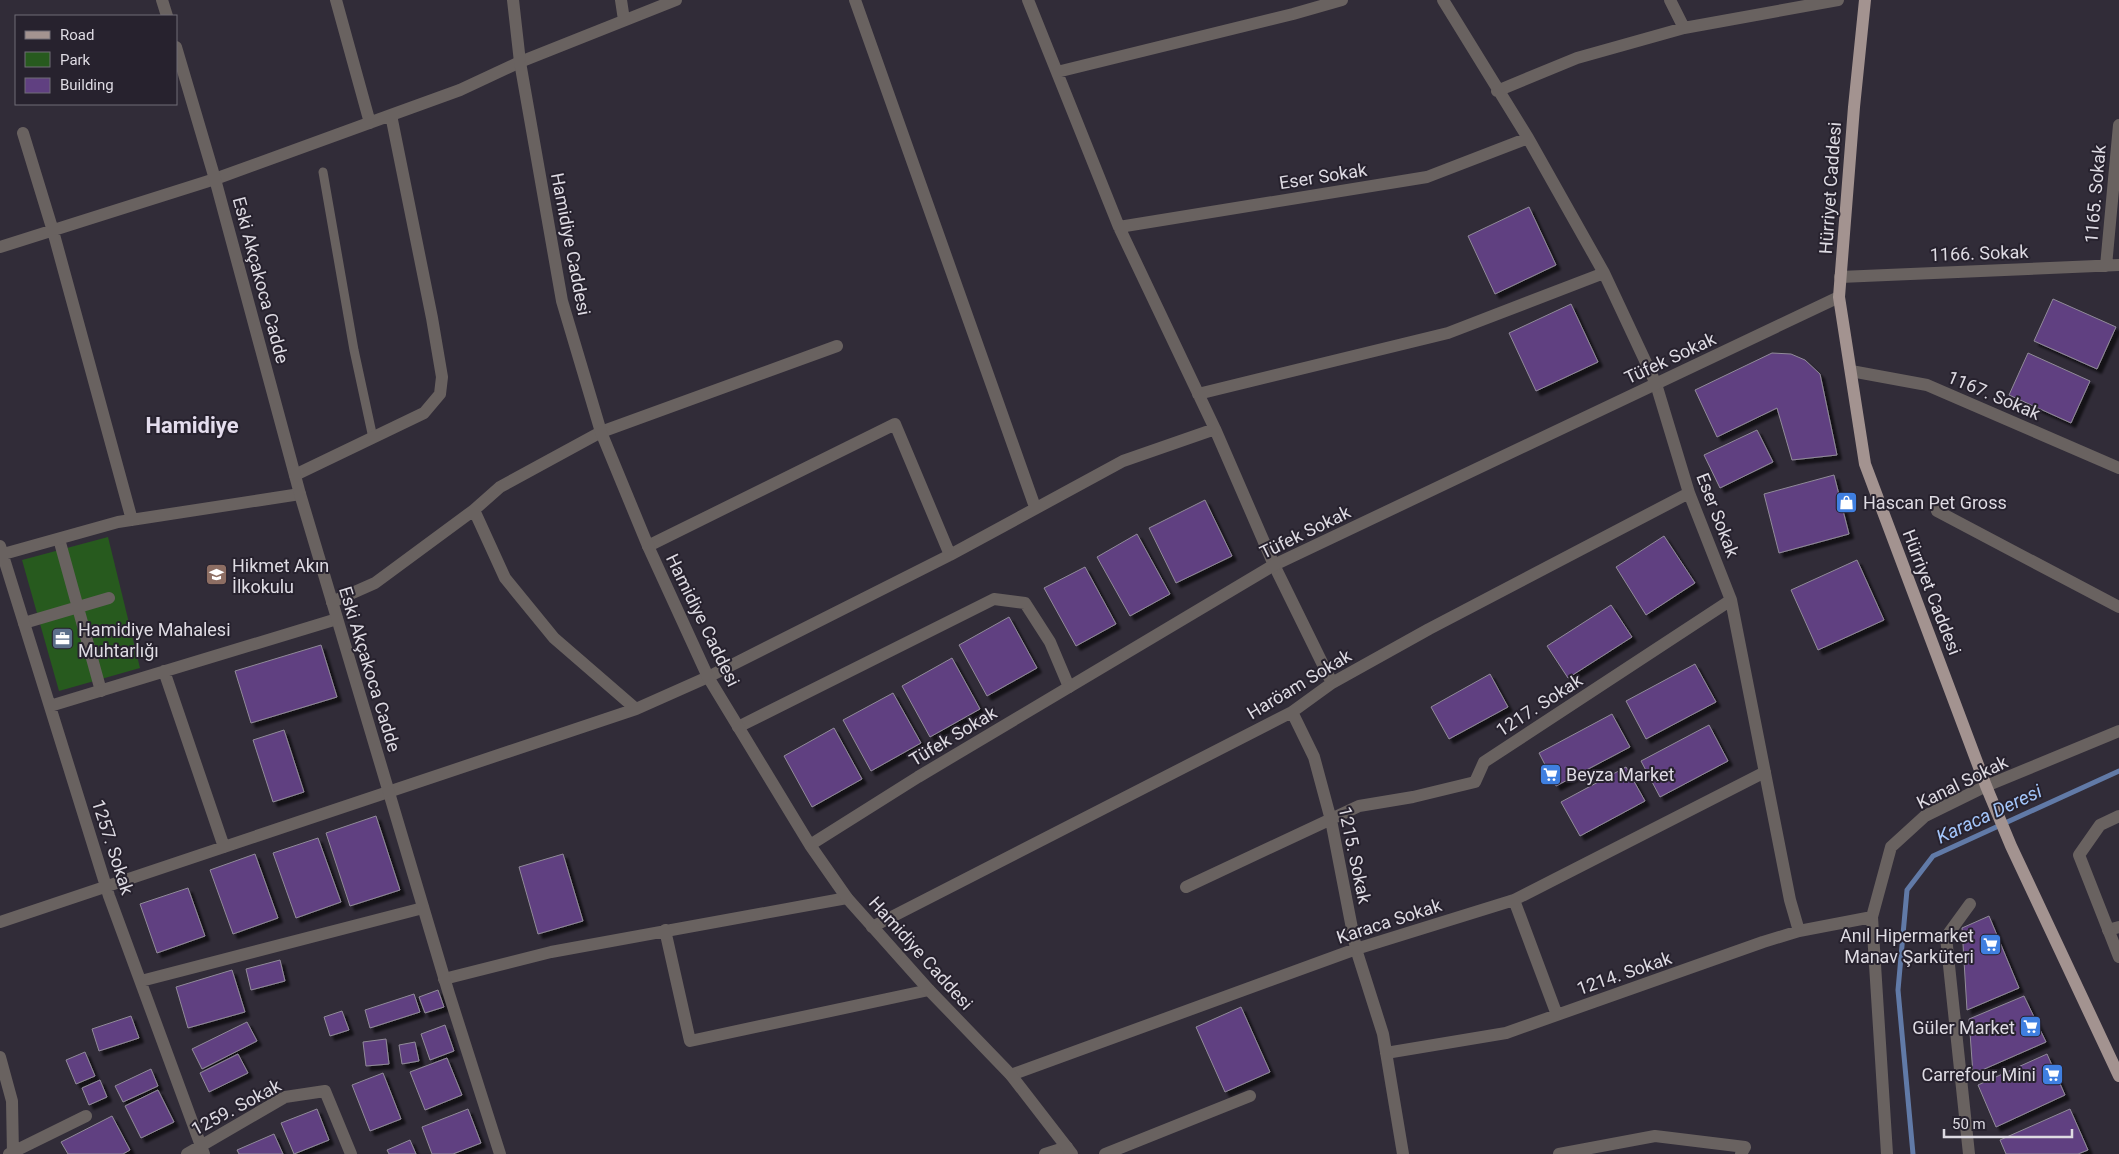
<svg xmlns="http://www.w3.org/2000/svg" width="2119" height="1154" font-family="Roboto,sans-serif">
	<defs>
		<filter id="shadow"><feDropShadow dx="4.5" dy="4.5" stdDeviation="1" flood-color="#0009"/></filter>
	</defs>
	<rect width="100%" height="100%" fill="#312c38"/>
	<path fill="#275a1e" d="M108 537 140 668 59 691 22 560Z"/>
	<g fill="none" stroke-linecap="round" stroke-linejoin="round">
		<path stroke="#617aa7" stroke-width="5" d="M1913 1154 1898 990 1907 890 1933 856 2119 771"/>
	</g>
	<path fill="#604081" stroke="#918b99" filter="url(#shadow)" d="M1529 207 1556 265 1495 294 1468 236Z
		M2053 299 2116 327 2097 369 2034 341Z
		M1571 304 1598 362 1536 391 1509 333Z
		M1772 353 1791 354 1805 360 1820 374 1837 455 1792 460 1777 408 1717 437 1695 390Z
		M2028 353 2090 381 2071 423 2009 395Z
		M1757 430 1773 462 1720 488 1704 455Z
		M1834 475 1849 534 1779 553 1764 494Z
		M1205 500 1232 556 1176 583 1149 528Z
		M1137 534 1170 594 1130 616 1097 557Z
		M1664 536 1695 583 1646 615 1616 567Z
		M1857 560 1884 620 1818 650 1791 590Z
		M1085 567 1116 624 1076 646 1044 588Z
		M1611 605 1632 637 1568 678 1547 646Z
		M1009 617 1037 668 987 696 959 645Z
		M321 645 337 697 251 723 235 671Z
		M952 658 980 709 930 737 902 686Z
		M1695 664 1716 702 1646 739 1626 701Z
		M1490 674 1508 707 1449 739 1431 707Z
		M893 693 921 743 871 771 843 720Z
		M1612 714 1630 747 1556 786 1539 753Z
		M1709 725 1728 761 1660 797 1641 761Z
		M834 728 862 779 812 807 784 756Z
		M284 730 304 792 273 802 253 740Z
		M1626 767 1645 801 1580 836 1561 802Z
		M376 816 400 890 350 906 326 833Z
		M318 838 341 902 296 918 273 853Z
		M255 854 278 918 233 934 210 870Z
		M563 854 583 921 538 934 519 867Z
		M188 888 205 936 157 953 140 904Z
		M1989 916 2019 988 1967 1010 1962 928Z
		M280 960 285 981 251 990 246 969Z
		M232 970 245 1012 188 1028 176 987Z
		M438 990 444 1007 425 1013 419 997Z
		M414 994 420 1012 370 1028 365 1010Z
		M2024 996 2046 1042 1973 1074 1969 1019Z
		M1241 1007 1270 1072 1225 1092 1196 1027Z
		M342 1011 349 1030 330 1036 324 1017Z
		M131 1016 139 1038 99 1051 92 1029Z
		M247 1022 257 1041 202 1069 192 1049Z
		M445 1025 454 1051 430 1060 421 1034Z
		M386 1039 389 1064 366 1066 363 1042Z
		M415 1042 419 1061 402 1064 399 1045Z
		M85 1052 95 1076 76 1084 66 1060Z
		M238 1054 248 1073 209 1092 200 1073Z
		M2047 1054 2065 1095 1996 1127 1978 1085Z
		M447 1058 462 1095 425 1110 410 1072Z
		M151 1069 158 1086 123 1102 115 1086Z
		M383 1073 401 1119 370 1131 352 1085Z
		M100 1080 107 1097 89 1105 82 1088Z
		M158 1090 174 1122 141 1138 125 1106Z
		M317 1109 329 1140 294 1154 281 1123Z
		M468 1109 481 1143 453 1154H432L422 1127Z
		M2070 1109 2088 1150 2078 1154H2006L2000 1140Z
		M112 1116 130 1150 123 1154H68L61 1142Z
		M274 1134 283 1154H239L237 1150Z
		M410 1140 416 1154H389L387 1150Z"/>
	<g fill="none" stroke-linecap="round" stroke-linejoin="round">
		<path stroke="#696260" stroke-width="9" d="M323 172 354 350 373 438"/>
		<path stroke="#696260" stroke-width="12" d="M59 539 101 691
			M24 623 109 598
			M2108 930 2119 927"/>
		<path stroke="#696260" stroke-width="12" d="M336 0 370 123
			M621 0 624 20
			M855 0 1035 507
			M1028 0 1119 227 1215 429 1274 565 1332 683
			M1670 0 1684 28
			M1057 72 1293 14 1342 0
			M1497 91 1577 58 1684 28 1838 0
			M23 133 53 231 132 520
			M1528 138 1604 273 1656 384 1689 493 1731 600 1790 900 1799 931
			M1119 227 1427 177 1528 138 1443 0
			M0 247 215 179 391 115 460 90 520 62 676 0
			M2106 266 2119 125
			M1840 277 2119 265
			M1851 371 1927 385 2119 468
			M1198 394 1448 333 1604 273
			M295 475 424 413 440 394 442 377 432 318 391 115
			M474 510 505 578 554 638 636 709
			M1937 511 2119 607
			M0 546 109 896 204 1154
			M648 546 895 424 950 555
			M0 555 118 522 300 494
			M332 602 375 583 474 510 500 487 601 432 837 346
			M164 671 224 847
			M50 706 337 619
			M1292 712 1314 757 1331 820 1356 949 1383 1034 1403 1154
			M738 727 994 599 1025 603 1050 642 1069 687
			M2119 816 2100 825 2079 855 2119 957
			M1186 887 1359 806 1413 797 1475 782 1484 762 1731 600
			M1514 900 1557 1015
			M0 922 636 709 708 677 950 555 1123 461 1215 429
			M872 927 1292 712 1332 683 1429 629 1689 493
			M665 930 690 1041 929 990
			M444 979 551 952 847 898
			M141 981 423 908
			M1386 1053 1506 1033 1763 942 1799 931 1872 917
			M0 1057 12 1101 13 1154
			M1011 1075 1356 949 1514 900 1765 772
			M9 1154 86 1116
			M187 1154 285 1097 325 1091 351 1154
			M1045 1154 1067 1147
			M1105 1154 1250 1096
			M1559 1154 1655 1136 1745 1147 1741 1154
			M1887 1154 1872 917 1891 847 1925 816 1986 786 2119 731
			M1969 1154 1946 937 1970 904"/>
		<path stroke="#696260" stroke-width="12" d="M162 0 167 16
			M513 0 520 62 562 301 601 432 648 546 708 677 810 845 847 898 929 990 1011 1075 1072 1154
			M176 47 215 179 300 494 449 994 500 1154
			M810 845 918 777 1274 565 1839 297"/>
		<path stroke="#a39390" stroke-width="12" d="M1865 0 1854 107 1839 297 1865 464 1986 786 2011 846 2119 1076"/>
	</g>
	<defs>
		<symbol id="shop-square" viewBox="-11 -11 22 22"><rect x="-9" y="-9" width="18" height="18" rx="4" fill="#3f7fe0" stroke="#27222e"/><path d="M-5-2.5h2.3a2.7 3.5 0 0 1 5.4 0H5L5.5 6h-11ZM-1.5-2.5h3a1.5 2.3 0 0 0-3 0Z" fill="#fff"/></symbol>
		<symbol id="school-square" viewBox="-11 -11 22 22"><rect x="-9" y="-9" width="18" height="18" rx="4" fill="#8d6e63" stroke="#27222e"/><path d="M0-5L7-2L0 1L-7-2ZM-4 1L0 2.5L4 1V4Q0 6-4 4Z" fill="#fff"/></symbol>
		<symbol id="office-square" viewBox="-11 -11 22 22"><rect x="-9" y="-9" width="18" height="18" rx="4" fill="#5c6f8a" stroke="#27222e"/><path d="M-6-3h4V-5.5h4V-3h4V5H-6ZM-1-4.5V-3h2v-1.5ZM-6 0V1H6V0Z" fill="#fff"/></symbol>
		<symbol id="supermarket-square" viewBox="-11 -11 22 22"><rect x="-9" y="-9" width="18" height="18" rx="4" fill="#3f7fe0" stroke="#27222e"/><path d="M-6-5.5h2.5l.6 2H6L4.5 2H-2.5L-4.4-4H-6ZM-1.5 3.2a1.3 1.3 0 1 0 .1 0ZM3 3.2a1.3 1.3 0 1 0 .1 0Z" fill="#fff"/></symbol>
	</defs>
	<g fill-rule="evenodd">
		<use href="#shop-square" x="1834" y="490" width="25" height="25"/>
		<use href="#school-square" x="204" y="562" width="25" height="25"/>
		<use href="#office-square" x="50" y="626" width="25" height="25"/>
		<use href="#supermarket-square" x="1538" y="762" width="25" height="25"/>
		<use href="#supermarket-square" x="1978" y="932" width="25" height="25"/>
		<use href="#supermarket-square" x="2018" y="1014" width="25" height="25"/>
		<use href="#supermarket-square" x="2040" y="1062" width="25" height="25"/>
	</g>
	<g text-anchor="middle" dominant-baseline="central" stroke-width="4" stroke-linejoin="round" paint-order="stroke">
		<g font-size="18" fill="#dedbe3" stroke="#27222e">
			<text transform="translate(1323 176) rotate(-9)">Eser Sokak</text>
			<text transform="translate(1830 188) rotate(-86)">Hürriyet Caddesi</text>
			<text transform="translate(2095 194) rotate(-85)">1165. Sokak</text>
			<text transform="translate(571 244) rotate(79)">Hamidiye Caddesi</text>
			<text transform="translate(1979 253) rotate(-2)">1166. Sokak</text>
			<text transform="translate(261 280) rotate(75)">Eski Akçakoca Cadde</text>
			<text transform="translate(1670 358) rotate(-25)">Tüfek Sokak</text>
			<text transform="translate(1994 395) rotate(23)">1167. Sokak</text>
			<text transform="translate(1718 515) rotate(69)">Eser Sokak</text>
			<text transform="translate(1305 532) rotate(-26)">Tüfek Sokak</text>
			<text transform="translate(1932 592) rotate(69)">Hürriyet Caddesi</text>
			<text transform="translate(703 620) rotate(64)">Hamidiye Caddesi</text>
			<text transform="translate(370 669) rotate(73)">Eski Akçakoca Cadde</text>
			<text transform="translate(1299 684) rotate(-31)">Haröam Sokak</text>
			<text transform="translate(1539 705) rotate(-33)">1217. Sokak</text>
			<text transform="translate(953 736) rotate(-31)">Tüfek Sokak</text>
			<text transform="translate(1962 782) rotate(-26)">Kanal Sokak</text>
			<text transform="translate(113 847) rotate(72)">1257. Sokak</text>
			<text transform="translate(1355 855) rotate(78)">1215. Sokak</text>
			<text transform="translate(1389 921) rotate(-18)">Karaca Sokak</text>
			<text transform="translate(921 953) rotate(48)">Hamidiye Caddesi</text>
			<text transform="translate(1624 973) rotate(-19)">1214. Sokak</text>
			<text transform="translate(236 1107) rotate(-28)">1259. Sokak</text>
		</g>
		<g font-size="18" fill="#dedbe3" stroke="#27222e" text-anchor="start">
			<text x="1863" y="502">Hascan Pet Gross</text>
			<text x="232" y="565">Hikmet Akın<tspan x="232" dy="21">İlkokulu</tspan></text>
			<text x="78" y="629">Hamidiye Mahalesi<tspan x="78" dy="21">Muhtarlığı</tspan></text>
			<text x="1566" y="774">Beyza Market</text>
			<text x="1974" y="935" text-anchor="end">Anıl Hipermarket<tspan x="1974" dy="21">Manav Şarküteri</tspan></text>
			<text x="2015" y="1027" text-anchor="end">Güler Market</text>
			<text x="2036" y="1074" text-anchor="end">Carrefour Mini</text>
		</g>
		<g font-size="19" font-style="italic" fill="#a3c5fa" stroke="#27222e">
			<text transform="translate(1989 814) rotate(-25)">Karaca Deresi</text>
		</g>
		<g font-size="22" font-weight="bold" fill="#e4dded" stroke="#27222e">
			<text x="192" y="425">Hamidiye</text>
		</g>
	</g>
	<rect x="15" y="15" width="162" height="90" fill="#27222e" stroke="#706c76"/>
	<rect x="25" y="31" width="25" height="8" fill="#a39390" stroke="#706c76"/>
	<text x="60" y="40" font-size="15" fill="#dedbe3">Road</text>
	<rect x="25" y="52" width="25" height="15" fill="#275a1e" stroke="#706c76"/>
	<text x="60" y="65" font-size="15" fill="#dedbe3">Park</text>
	<rect x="25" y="78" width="25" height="15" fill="#604081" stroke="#706c76"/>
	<text x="60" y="90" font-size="15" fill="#dedbe3">Building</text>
	<path d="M1944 1129v8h128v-8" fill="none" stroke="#dedbe3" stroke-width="2.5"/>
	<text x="1952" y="1129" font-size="15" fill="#dedbe3" stroke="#27222e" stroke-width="4" paint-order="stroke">50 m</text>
</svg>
